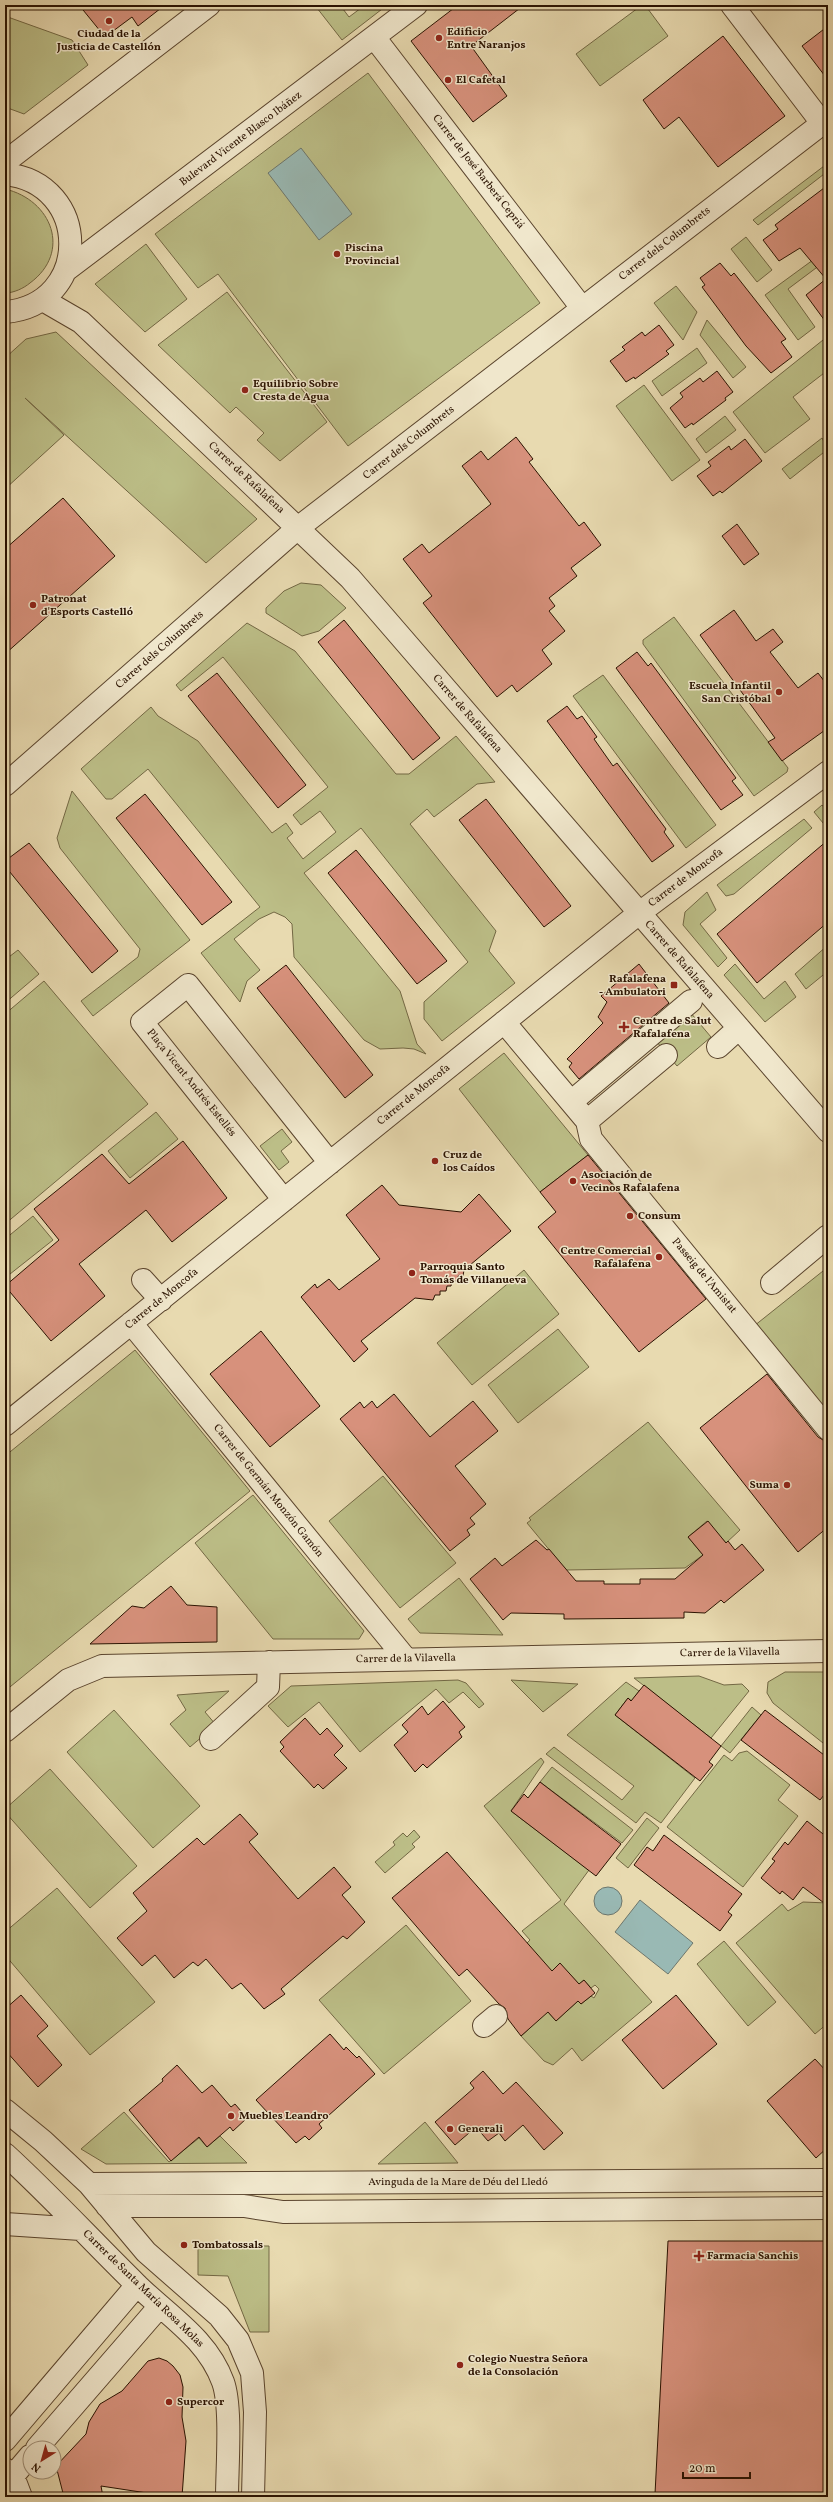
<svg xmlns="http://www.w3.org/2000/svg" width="833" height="2502" font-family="Vollkorn,serif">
	<rect width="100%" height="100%" fill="#e8dab0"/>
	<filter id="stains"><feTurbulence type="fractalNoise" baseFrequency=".005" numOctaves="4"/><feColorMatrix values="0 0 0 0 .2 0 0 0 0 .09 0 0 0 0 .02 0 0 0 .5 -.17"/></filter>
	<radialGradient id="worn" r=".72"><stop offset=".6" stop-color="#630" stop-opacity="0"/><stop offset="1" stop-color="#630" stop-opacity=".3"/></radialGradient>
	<path fill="#bcbe87" stroke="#736844" d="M321 5H340L349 17 365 5 386 6 342 40 317 8Z
		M642 5H645L668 36 600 86 576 54Z
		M5 16 72 40 88 65 24 114 5 107Z
		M368 73 540 303 348 446 218 274 198 288 155 234Z
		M828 163V171L758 225 753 220Z
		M5 189C52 200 72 252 30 283 24 288 14 293 5 293Z
		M746 237 772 270 757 282 731 249Z
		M146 244 187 299 145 332 95 284Z
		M828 249V259L788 289 815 327 798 340 765 295Z
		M676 286 697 312 683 340 654 303Z
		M227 292 327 422 280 461 257 440 264 433 236 407 230 413 158 345Z
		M707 320 746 367 733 378 700 335Z
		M56 332 257 519 206 563 25 398 64 435 5 489V358L26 339Z
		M828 336V370L793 397 810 419 765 453 733 412Z
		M697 348 707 363 662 396 652 381Z
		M644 385 700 460 672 481 616 406Z
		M725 416 736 430 706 453 696 439Z
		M822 438 828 449 790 479 782 469Z
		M301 583 321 585 346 608 319 631 302 636 266 613V608L284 591Z
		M674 617 788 768 787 772 754 796 643 644V640Z
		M247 623 295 651 396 774H409L456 736 495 782 477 784 434 817 427 809 410 824 496 931 489 951 515 983 442 1041 424 1019V1002L468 962 361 828 304 873 400 991 417 1044 426 1054 414 1049 403 1048 380 1049 364 1040 294 957 292 924 285 917 274 912 259 919 234 939 260 970 247 981 240 1002 201 953 260 907 148 769 112 799H106L81 769 151 707 158 716 198 741 272 833 286 823 293 833 287 838 303 859 336 832 320 811 301 825 293 815 328 787 223 657 181 691 176 685Z
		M603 675 716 825 686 848 573 696Z
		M72 791 190 940 93 1016 81 1001 138 957 140 949 60 848 57 838Z
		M822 805 828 812V829L814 812Z
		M804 819 812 828 734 894 726 896 717 885Z
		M707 892 716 910 700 924 727 958 718 967 683 925 685 912Z
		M828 945V971L806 989 795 974Z
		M18 950 39 974 5 1003V960Z
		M735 964 764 999 785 981 796 997 765 1022 724 975Z
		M44 981 148 1104 5 1224V1014Z
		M690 1012 711 1037 677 1066 656 1041Z
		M504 1053 588 1155 540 1192 459 1089Z
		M156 1112 178 1139 130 1178 108 1151Z
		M282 1129 292 1142 281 1151 289 1162 279 1170 260 1146Z
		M33 1216 53 1240 5 1278V1239Z
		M828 1267V1413L754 1326Z
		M524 1270 559 1314 472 1385 437 1343Z
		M558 1329 589 1367 518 1423 488 1385Z
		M135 1350 250 1491 5 1691V1456Z
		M648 1422 740 1530 726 1543 707 1521 688 1537 703 1555 685 1568 566 1570 527 1523 531 1520 529 1518Z
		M383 1476 456 1563 400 1608 329 1521Z
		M253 1495 364 1631 359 1639H273L195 1543Z
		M459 1578 503 1635 420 1633 408 1619Z
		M785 1672H828V1747L773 1703 767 1693 768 1682Z
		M699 1676 724 1685 742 1684 749 1691 711 1738 634 1678Z
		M458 1680 466 1683 484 1704 479 1708 463 1692 449 1703 436 1689 360 1752 319 1702 288 1727 268 1706 291 1686Z
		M511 1680 578 1684 543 1712Z
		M626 1682 639 1691 632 1701 628 1698 615 1715 695 1778 661 1823 645 1812 636 1823 546 1754 554 1747 622 1800 634 1786 567 1735Z
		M229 1691 205 1712 216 1725 190 1747 170 1724 186 1710 177 1695Z
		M752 1707 761 1715 730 1753 721 1746Z
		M114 1710 200 1806 153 1848 67 1752Z
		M747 1751 790 1785 778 1800 798 1816 743 1887 667 1827 724 1755 732 1761 739 1753Z
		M541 1758 544 1762 511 1811 589 1870 564 1904 652 2002 582 2061 572 2048 553 2065 544 2061 521 2036 528 2030 526 2026 538 2001 556 2021 578 2001 581 2004 591 1996 594 1998 599 1989 595 1985 591 1988 584 1980 579 1984 560 1964 542 1980 527 1943 530 1940 522 1931 561 1900 484 1806Z
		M552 1767 633 1830 622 1843 540 1782Z
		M50 1769 137 1866 90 1908 5 1812V1809Z
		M647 1818 659 1828 628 1868 616 1858Z
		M414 1830 420 1837 412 1844 415 1847 385 1873 375 1862 395 1845 393 1842 403 1833 407 1837Z
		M57 1888 155 2002 90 2055 5 1955V1932Z
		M803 1902 828 1903V2023L815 2034 736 1943 782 1904 788 1911Z
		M406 1925 471 2001 384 2074 319 2000Z
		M724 1941 776 2002 748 2026 697 1964Z
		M124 2112 169 2162 199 2138 207 2147 220 2136 247 2163 106 2164 81 2149Z
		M425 2122 458 2163 378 2164Z
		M198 2246H269V2332H250L228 2276 198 2275Z"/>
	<path fill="#99b9b4" stroke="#6d766c" d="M301 148 352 214 319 240 268 173Z
		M594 1901a14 14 0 1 1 28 0a14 14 0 1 1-28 0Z
		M640 1900 693 1943 668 1974 615 1932Z"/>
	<path fill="#d7917c" stroke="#2a1201" d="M79 5H165L138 26 132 17 105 37Z
		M458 5H524L471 46 507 96 473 122 411 41Z
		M828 26V80L802 46Z
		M723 36 785 116 718 167 679 117 664 129 643 100Z
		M828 185V325L806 295 826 279 800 248 779 261 763 240 778 229 775 225Z
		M720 263 731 276 734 273 786 339 781 342 792 357 771 373 746 346 702 287 705 285 700 278Z
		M659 325 674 345 666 351 669 354 635 379 634 377 626 382 610 361 625 350 622 347 642 332 645 336Z
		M717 371 733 392 725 398 726 400 693 425 692 423 685 428 670 408 683 397 680 393 700 378 703 382Z
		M516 437 533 459 529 462 579 526 584 522 601 545 571 568 577 576 549 598 555 606 549 611 565 631 542 650 552 664 517 692 512 685 497 697 423 603 432 596 403 559 422 544 429 553 491 504 462 466 481 451 488 460Z
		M745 439 762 461 722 493 720 491 713 496 697 476 711 466 708 462 729 446 731 450Z
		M63 498 115 556 5 654V549Z
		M737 524 759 554 744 565 722 536Z
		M734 610 756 641 773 629 783 642 770 652 798 688 818 673 828 686V728L782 761 768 742 775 738 700 635Z
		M344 620 440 738 413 760 318 642Z
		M637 652 648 666 651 663 736 778 732 781 743 795 721 810 616 668Z
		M217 673 306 785 278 808 188 696Z
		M567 706 577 719 582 716 597 737 594 739 613 766 617 763 666 829 664 832 674 846 652 862 547 721Z
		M145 794 232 902 202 925 116 818Z
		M486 799 571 906 544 927 459 820Z
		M828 840V922L757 983 717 934Z
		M29 843 118 951 92 973 5 866V861Z
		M356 850 447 961 417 984 328 873Z
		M639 964 669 1003 579 1079 569 1067 572 1063 567 1059 603 1023 598 1017 607 1002 601 996Z
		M286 965 373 1075 345 1098 257 988Z
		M183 1141 227 1198 172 1242 146 1210 79 1264 105 1296 51 1341 5 1286 59 1240 34 1209 102 1154 129 1184Z
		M588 1155 706 1299 639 1352 538 1227 556 1212 540 1192Z
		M382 1185 399 1205 461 1212 479 1194 511 1231 470 1265 469 1270H464L463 1276 459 1275 456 1281H452L451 1286H447L446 1291H440V1295H435L433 1300 415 1298 361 1341 368 1349 354 1362 301 1297 315 1284 317 1288 329 1279 339 1290 380 1259 346 1215Z
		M261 1331 320 1406 270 1447 210 1374Z
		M767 1374 818 1437 828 1443V1527L798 1552 700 1428Z
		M394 1394 430 1437 473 1401 498 1431 455 1466 486 1504 470 1518 475 1524 467 1530 470 1535 450 1551 340 1419 360 1402 364 1408 372 1401 377 1408Z
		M708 1521 726 1543 728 1541 735 1550 742 1544 764 1570 724 1603 721 1600 705 1613 684 1612V1618L564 1619V1614L511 1613 503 1620 470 1579 495 1558 502 1566 536 1540 547 1550 549 1549 576 1581H604V1584H640V1579H675L703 1555 688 1537Z
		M171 1586 187 1605 217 1607V1642L90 1644 132 1606 144 1608Z
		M644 1685 721 1746 709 1762 713 1765 700 1781 615 1715 628 1698 631 1701Z
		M443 1701 465 1727 459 1732 462 1737 427 1768 423 1764 415 1772 394 1745 408 1732 402 1725 422 1706 428 1715Z
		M765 1710 828 1758V1790L820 1800 741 1740Z
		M305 1718 320 1735 327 1728 343 1746 334 1755 347 1768 323 1789 318 1784 314 1788 280 1751 284 1747 280 1742Z
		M540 1782 621 1844 596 1876 511 1811 524 1794 528 1798Z
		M240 1814 258 1834 249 1842 298 1899 334 1867 351 1887 342 1895 365 1922 347 1939 343 1936 281 1989 285 1994 264 2009 241 1983 232 1989 206 1959 198 1966 193 1962 174 1978 155 1955 142 1966 117 1938 147 1911 133 1893 197 1838 204 1845Z
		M807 1821 828 1838V1906L803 1887 793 1900 782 1891 780 1894 761 1878 775 1861 772 1859 785 1842 788 1845Z
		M664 1835 742 1894 728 1912 732 1915 720 1931 634 1865 647 1847 653 1851Z
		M447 1852 552 1971 560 1963 579 1984 584 1980 595 1993 581 2004 578 2001 556 2021 548 2012 521 2036 508 2019 505 2008 499 2004 467 1969 459 1976 392 1898Z
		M21 1995 48 2026 37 2036 62 2065 38 2087 5 2050V2009Z
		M676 1995 717 2044 663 2089 622 2040Z
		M330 2034 344 2050 346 2047 357 2058 359 2056 375 2074 319 2124 322 2128 309 2140 305 2136 296 2143 256 2100Z
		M815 2059 828 2073V2147L816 2158 767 2101Z
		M177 2065 202 2093 212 2085 231 2107 235 2104 247 2118 233 2131 230 2127 207 2147 199 2137 171 2161 129 2110 163 2081 162 2079Z
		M483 2071 503 2094 516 2082 563 2133 544 2150 523 2125 505 2141 499 2133 488 2141 476 2127 455 2145 435 2122 474 2088 470 2083Z
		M668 2241H828V2493L655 2494Z
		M159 2358 167 2361 173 2366 180 2375 183 2387 182 2417 186 2441 182 2497H147V2493L101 2486 103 2497H64L56 2466 86 2434 89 2422 100 2404 122 2391 148 2361Z"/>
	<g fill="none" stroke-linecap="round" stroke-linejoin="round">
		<defs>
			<path id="minor" d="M732 5 822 123
				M374 37 582 308
				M5 162 209 5
				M5 174C92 183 92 305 5 312
				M65 271 416 5
				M43 300 81 322 350 578 828 1131
				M5 785 299 527 828 119
				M504 1022 587 1121 591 1139 828 1429
				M718 1047 739 1028
				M571 1102 691 1001
				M587 1121 666 1055
				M284 1200 142 1022 188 985 330 1163
				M143 1280 161 1300
				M772 1283 828 1236
				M131 1323 406 1659
				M5 1425 638 914 828 772
				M5 1731 68 1680 102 1666 828 1651
				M211 1739 268 1687 269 1662
				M484 2026 496 2016
				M5 2110 43 2141 89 2184 146 2252 219 2316 238 2340 252 2373 255 2412 253 2497
				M5 2154C50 2195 92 2241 136 2284 167 2315 207 2338 223 2382 232 2407 227 2468 227 2497
				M89 2184 828 2180
				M107 2206H244L283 2212 828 2208
				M5 2224 81 2229
				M5 2440 137 2285
				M37 2448 160 2306
				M5 2469 13 2476 21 2497
				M13 2476 30 2456"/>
		</defs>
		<use href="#minor" stroke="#5a442d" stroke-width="24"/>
		<use href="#minor" stroke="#f0e7cc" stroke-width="22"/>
	</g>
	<g fill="#8f2418" stroke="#f0e7cc" stroke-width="1.5">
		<circle cx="109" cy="21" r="4"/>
		<circle cx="439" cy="38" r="4"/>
		<circle cx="448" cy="80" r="4"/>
		<circle cx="337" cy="254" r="4"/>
		<circle cx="245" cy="390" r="4"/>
		<circle cx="33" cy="605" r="4"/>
		<circle cx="779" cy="692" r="4"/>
		<rect x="670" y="981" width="8" height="8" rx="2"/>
		<path d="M622 1021h4v4h4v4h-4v4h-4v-4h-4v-4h4z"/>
		<circle cx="435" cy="1161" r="4"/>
		<circle cx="573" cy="1181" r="4"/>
		<circle cx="630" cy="1216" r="4"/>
		<circle cx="659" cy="1257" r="4"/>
		<circle cx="412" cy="1273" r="4"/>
		<circle cx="787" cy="1485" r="4"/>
		<circle cx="231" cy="2116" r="4"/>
		<circle cx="450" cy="2129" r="4"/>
		<circle cx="184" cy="2245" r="4"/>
		<path d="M697 2250h4v4h4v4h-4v4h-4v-4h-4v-4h4z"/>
		<circle cx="460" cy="2365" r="4"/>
		<circle cx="169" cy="2402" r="4"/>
	</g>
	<g text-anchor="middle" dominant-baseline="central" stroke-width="3" stroke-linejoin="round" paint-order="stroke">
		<g font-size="11" font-weight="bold" fill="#2a1201" stroke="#f0e7cc" text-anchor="start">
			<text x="447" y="32">Edificio<tspan x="447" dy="13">Entre Naranjos</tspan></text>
			<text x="109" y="34" text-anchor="middle">Ciudad de la<tspan x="109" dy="13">Justicia de Castellón</tspan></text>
			<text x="456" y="80">El Cafetal</text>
			<text x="345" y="248">Piscina<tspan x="345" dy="13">Provincial</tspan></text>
			<text x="253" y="384">Equilibrio Sobre<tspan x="253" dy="13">Cresta de Agua</tspan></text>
			<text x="41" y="599">Patronat<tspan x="41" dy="13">d'Esports Castelló</tspan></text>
			<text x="771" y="686" text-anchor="end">Escuela Infantil<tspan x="771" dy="13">San Cristóbal</tspan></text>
			<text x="666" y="979" text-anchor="end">Rafalafena<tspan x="666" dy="13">- Ambulatori</tspan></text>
			<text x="633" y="1021">Centre de Salut<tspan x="633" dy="13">Rafalafena</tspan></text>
			<text x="443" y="1155">Cruz de<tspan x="443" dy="13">los Caídos</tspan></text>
			<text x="581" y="1175">Asociación de<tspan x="581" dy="13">Vecinos Rafalafena</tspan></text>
			<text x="638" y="1216">Consum</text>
			<text x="651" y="1251" text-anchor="end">Centre Comercial<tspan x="651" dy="13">Rafalafena</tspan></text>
			<text x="420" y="1267">Parroquia Santo<tspan x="420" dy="13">Tomás de Villanueva</tspan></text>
			<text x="779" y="1485" text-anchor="end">Suma</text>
			<text x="239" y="2116">Muebles Leandro</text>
			<text x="458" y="2129">Generali</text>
			<text x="192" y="2245">Tombatossals</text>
			<text x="707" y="2256">Farmacia Sanchis</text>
			<text x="468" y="2359">Colegio Nuestra Señora<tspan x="468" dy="13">de la Consolación</tspan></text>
			<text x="177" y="2402">Supercor</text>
		</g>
		<g font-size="11" fill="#2a1201" stroke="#f0e7cc">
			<text transform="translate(241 139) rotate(-37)">Bulevard Vicente Blasco Ibáñez</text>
			<text transform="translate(478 172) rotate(52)">Carrer de José Barberá Cepriá</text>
			<text transform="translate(665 244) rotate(-38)">Carrer dels Columbrets</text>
			<text transform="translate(409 443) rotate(-38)">Carrer dels Columbrets</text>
			<text transform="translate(246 478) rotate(43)">Carrer de Rafalafena</text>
			<text transform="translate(160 650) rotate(-41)">Carrer dels Columbrets</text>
			<text transform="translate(467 714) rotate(49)">Carrer de Rafalafena</text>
			<text transform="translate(686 878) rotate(-37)">Carrer de Moncofa</text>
			<text transform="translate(679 960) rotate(49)">Carrer de Rafalafena</text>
			<text transform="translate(191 1083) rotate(51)">Plaça Vicent Andrés Estellés</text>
			<text transform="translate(414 1095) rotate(-39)">Carrer de Moncofa</text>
			<text transform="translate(704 1276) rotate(50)">Passeig de l'Amistat</text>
			<text transform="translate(162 1299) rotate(-39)">Carrer de Moncofa</text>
			<text transform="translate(268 1491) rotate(51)">Carrer de Germán Monzón Gamón</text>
			<text transform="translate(730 1653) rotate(-1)">Carrer de la Vilavella</text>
			<text transform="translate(406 1659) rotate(-1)">Carrer de la Vilavella</text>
			<text x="458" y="2182">Avinguda de la Mare de Déu del Lledó</text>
			<text transform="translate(143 2289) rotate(44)">Carrer de Santa María Rosa Molas</text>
		</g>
	</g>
	<rect width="833" height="2502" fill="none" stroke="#e8dab0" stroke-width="20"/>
	<rect x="6" y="6" width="821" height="2490" fill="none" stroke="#2a1201" stroke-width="2"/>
	<rect x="10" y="10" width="813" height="2482" fill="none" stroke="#2a1201"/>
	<g transform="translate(42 2460) rotate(217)"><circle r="19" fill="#f0e7cc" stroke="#a1927b"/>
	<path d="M0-3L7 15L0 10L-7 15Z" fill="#8f2418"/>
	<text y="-6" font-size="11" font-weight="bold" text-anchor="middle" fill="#2a1201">N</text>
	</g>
	<path d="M683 2472v6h67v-6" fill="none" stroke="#2a1201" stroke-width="2"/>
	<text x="689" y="2472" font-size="12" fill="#2a1201" stroke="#f0e7cc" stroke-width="3" paint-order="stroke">20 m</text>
	<rect width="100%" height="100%" filter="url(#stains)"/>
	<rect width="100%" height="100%" fill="url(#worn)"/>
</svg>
